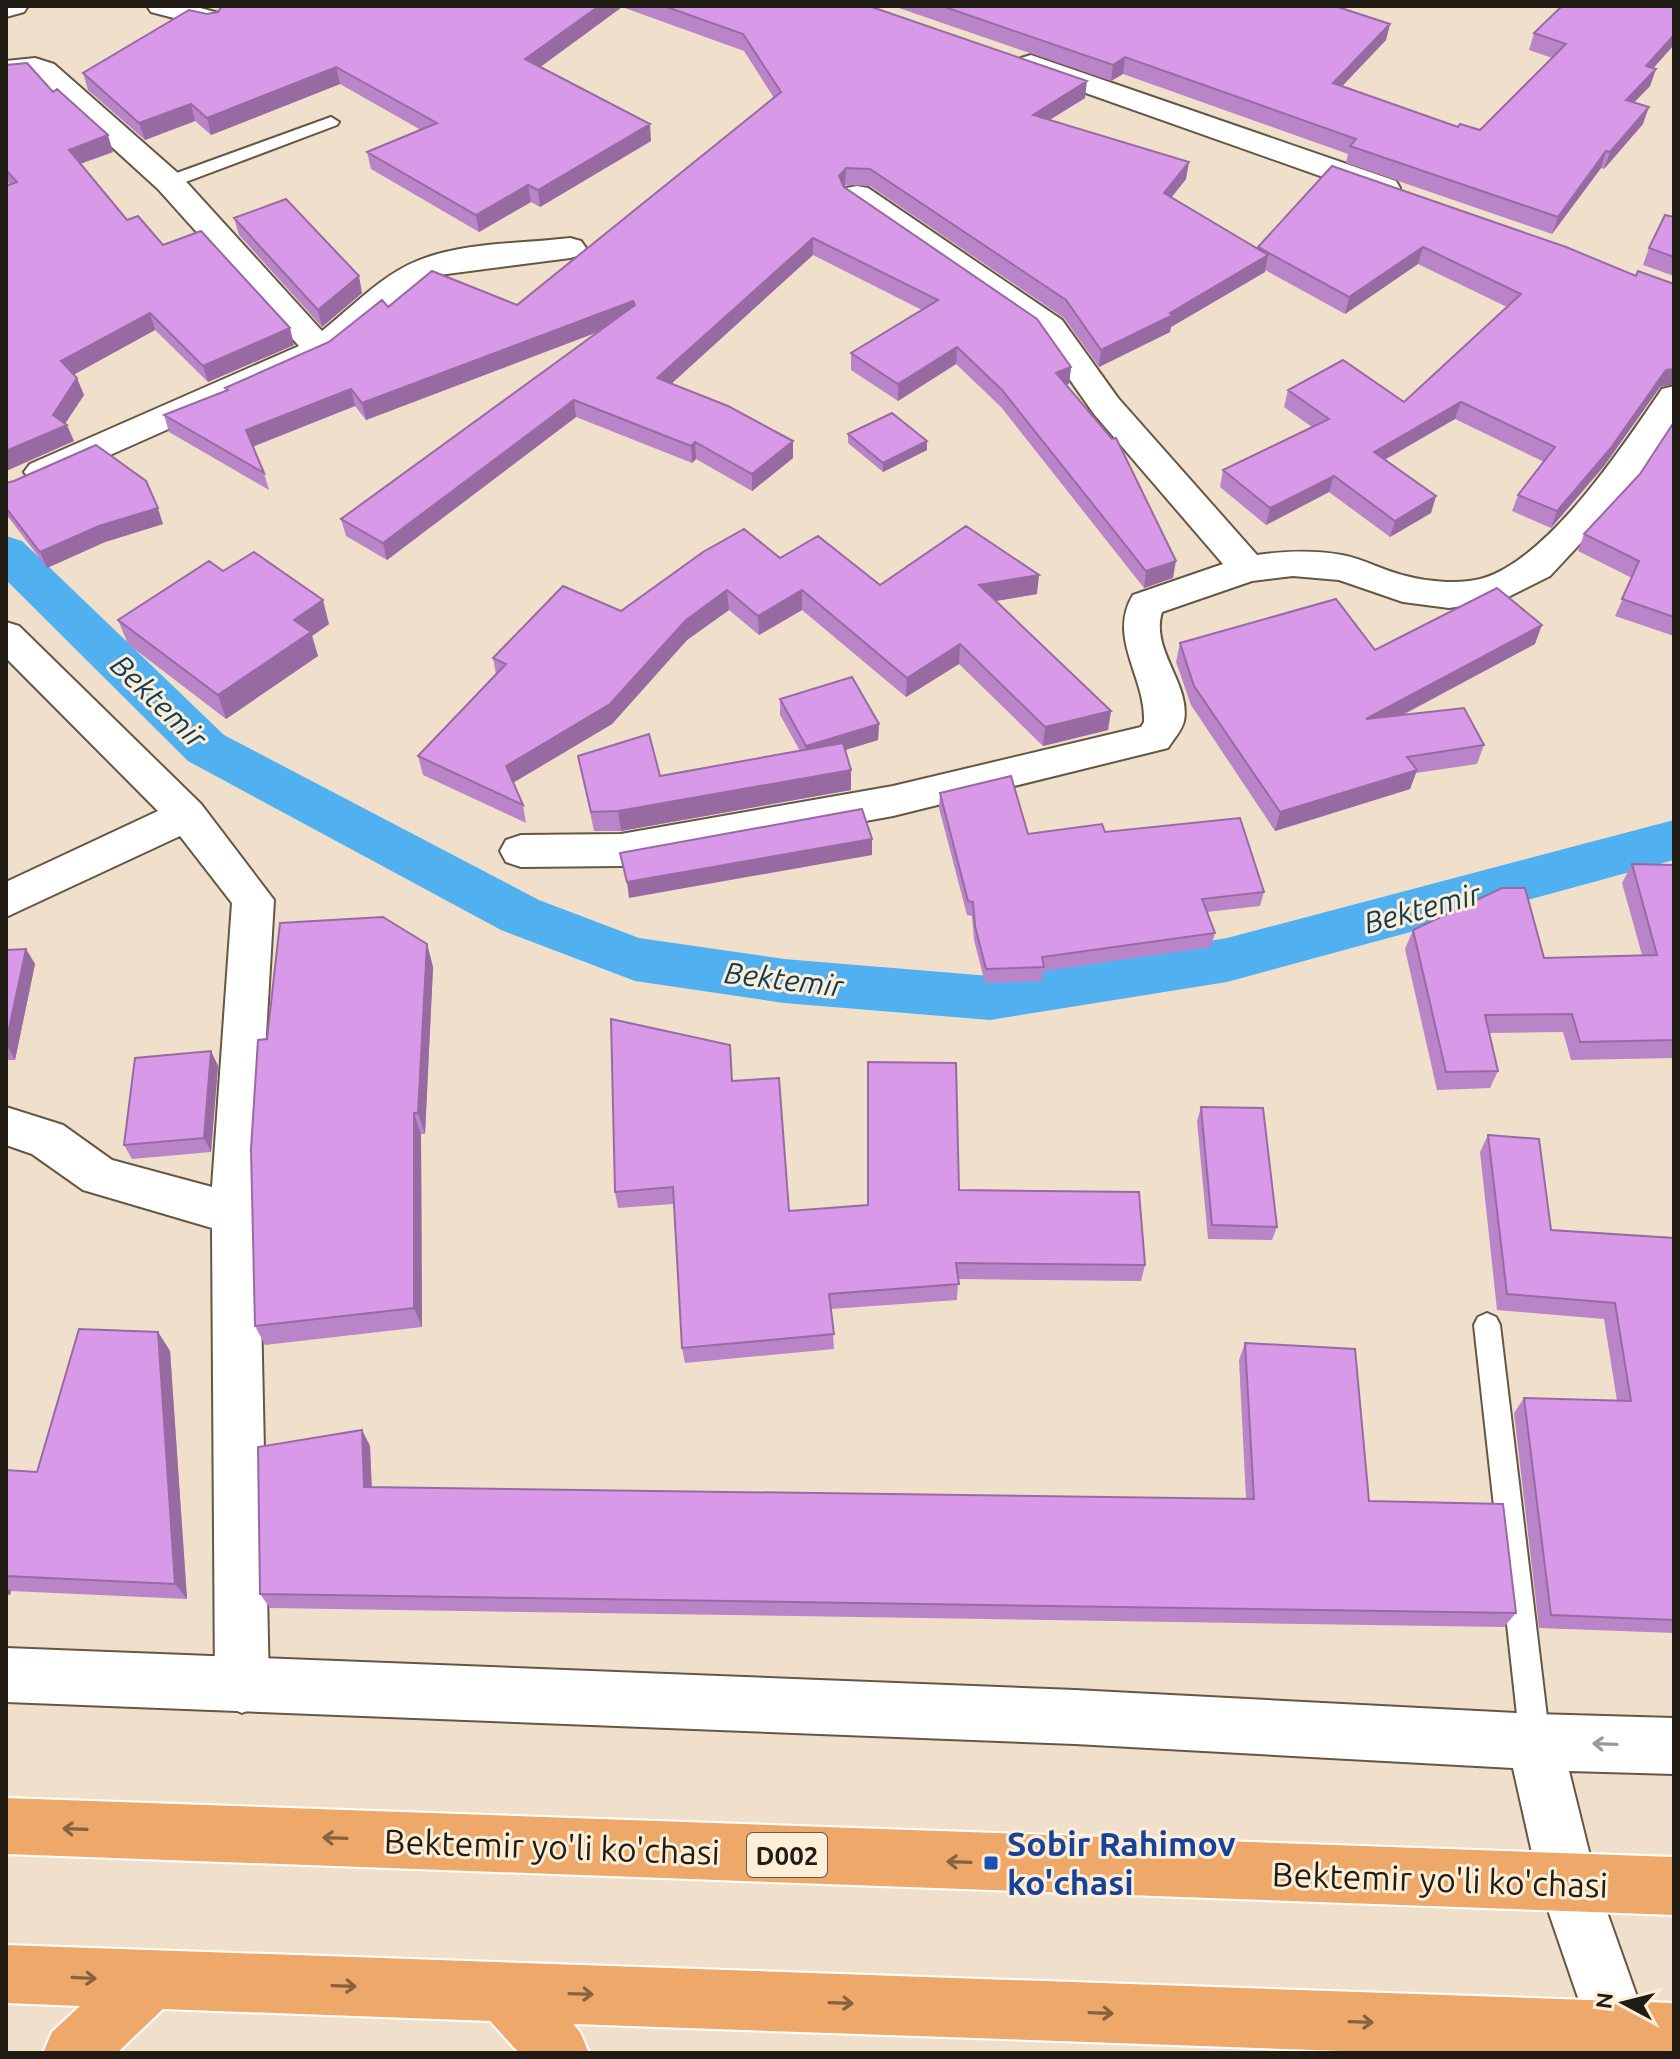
<svg xmlns="http://www.w3.org/2000/svg" width="1680" height="2059" font-family="Ubuntu,sans-serif">
	<rect width="100%" height="100%" fill="#f0e0cb"/>
	<g fill="none" stroke-linecap="round" stroke-linejoin="round">
		<path fill="#51b1f0" fill-rule="evenodd" d="M6 536 22 541 224 735 539 900 639 938 784 959 990 976 1227 938 1674 820V860L1227 982 990 1020 784 1003 635 981 501 930 188 761 6 580Z"/>
		<defs>
			<path id="service" d="M331 117 339 122 337 125 175 186H163L161 182 163 178Z
				M1487 1313 1496 1317 1500 1325 1550 1742 1546 1753 1535 1757 1524 1753 1520 1742 1474 1325 1478 1317Z"/>
			<path id="minor" d="M6 6H28L24 12 6 17Z
				M147 6H193L222 14 226 20 222 26 212 28 151 12Z
				M1031 55 1396 181 1400 188 1396 195 1385 197 1374 195 1021 70 1017 64 1021 58Z
				M35 58 54 64 180 175 322 331C351 308 382 275 417 261 463 242 521 244 570 238L581 241 586 248 581 255 570 258 439 275 414 290 332 356 54 480 42 484 30 480 24 472 30 464 299 346 158 189 34 76 6 79V61Z
				M857 186 868 188 1062 320 1118 398 1257 555C1285 551 1313 550 1342 555 1364 559 1384 571 1406 576 1429 582 1461 585 1484 578 1551 556 1623 446 1662 389L1674 386V423L1631 489 1550 576 1504 599 1449 608 1403 602 1339 580 1293 576 1252 581 1162 612C1150 650 1191 684 1184 721 1182 730 1173 740 1168 748L893 816 621 866 521 867 506 862 500 851 506 840 521 835 621 834 893 786 1141 727 1144 722C1146 677 1107 638 1133 595L1223 564 1094 414 1038 334 846 202 841 195 846 188Z
				M6 622 19 626 201 804 274 900 258 1170 269 1686 261 1705 242 1713 223 1705 215 1686 212 1228 83 1190 32 1154 6 1145V1107L63 1125 112 1160 212 1187 232 903 180 836 6 917V882L158 811 6 658Z"/>
			<path id="tertiary" d="M6 1648 1075 1690 1535 1714 1674 1718V1774L1569 1771 1597 1884 1657 2053H1597L1539 1884 1513 1768 1075 1744 6 1702Z"/>
			<path id="trunk" d="M6 1798 1674 1857V1915L6 1854Z
				M6 1945 1674 2003V2053H1399L573 2024 580 2032 589 2053H519L490 2021 163 2009 117 2053H43L52 2032 80 2006 6 2003Z"/>
		</defs>
		<use href="#service" stroke="#645745" stroke-width="4"/>
		<use href="#minor" stroke="#645745" stroke-width="4"/>
		<use href="#tertiary" stroke="#645745" stroke-width="4"/>
		<use href="#trunk" stroke="#fff" stroke-width="4"/>
		<use href="#service" fill="#fff" fill-rule="evenodd"/>
		<use href="#minor" fill="#fff" fill-rule="evenodd"/>
		<use href="#tertiary" fill="#fff" fill-rule="evenodd"/>
		<use href="#trunk" fill="#eea86a" fill-rule="evenodd"/>
	</g>
	<path fill="#ba84c8" d="M219 6H869L1085 98 1050 120 1186 179 1172 197 1257 248 1332 166 1636 276 1674 284V384L1660 387 1604 466 1551 528 1512 511 1518 495 1544 462 1455 419 1385 460 1436 496 1431 513 1390 537 1329 492 1266 525 1220 487 1223 470 1312 427 1284 407 1288 390 1404 402 1507 307 1418 264 1345 314 1265 270V272L1171 327 1170 332 1099 367 1064 318 870 186 845 185 844 187 1071 367 1069 384 1066 385 1173 578 1144 588 1001 407 956 364 898 401 851 370V353L922 310 813 255 671 384 793 458 752 491 696 459 692 463 576 417 387 560 346 536 341 519 598 332 366 420 355 406 253 447 264 473 269 490 169 432 164 415 226 391 225 388 329 342 388 307 517 305 774 98 744 51 622 7 540 67 651 141 540 207 531 202 479 232 371 169 367 152 421 130 340 84 211 135 195 121 145 140 88 90 83 73 207 14 218 12 220 10Z
		M893 6H1335L1390 24 1386 40 1342 86 1458 127 1480 130 1552 58 1529 50 1534 33 1656 69 1650 86 1634 102 1643 124 1604 169 1601 168 1552 234 1346 163 1348 154 1123 74 1111 81Z
		M6 65 53 92 113 152 80 164 127 220 163 245 294 345 208 382 155 330 74 374 84 395 65 423 74 441 6 471V186L10 185 6 180Z
		M1674 217V276L1643 265 1649 248Z
		M234 218 362 293 322 327 239 235Z
		M1674 422V636L1615 616 1632 578 1578 551 1584 534 1640 474Z
		M848 434 927 450 883 472 848 443Z
		M6 483 163 524 105 542 47 568 6 514Z
		M780 558 880 585 1037 594 996 601 1111 711 1108 730 1043 746 959 664 906 697 802 610 759 635 729 610 687 640 612 724 513 783 523 805 526 823 423 775 418 756 496 674 493 658 621 611Z
		M223 571 329 624 312 636 318 656 226 719 128 644 118 620Z
		M1180 643 1375 650 1535 644 1403 715 1484 745 1477 764 1416 773 1410 789 1275 831 1191 705 1176 662Z
		M780 699 879 724 878 740 845 750 851 790 621 831H594L578 756 660 776 800 751 780 715Z
		M940 793 1028 834 1105 832 1264 892 1260 906 1207 912 1215 933 1211 947 1043 971 1042 981 985 983 974 940 972 916 967 915 939 808Z
		M1632 864 1674 865V1058L1571 1060 1563 1032 1489 1033 1498 1071 1490 1088 1437 1090 1405 949 1413 930 1544 958 1642 955 1622 883Z
		M427 944 433 967 425 1134H421L422 1327 265 1345 255 1326 267 1039Z
		M26 949 35 964 15 1060H6V950Z
		M211 1051 218 1066 211 1152 132 1159 124 1145Z
		M732 1081 789 1211 867 1205 959 1190 1145 1265 1141 1281 958 1279 957 1300 831 1309 834 1349 685 1363 682 1348 674 1204 618 1208 615 1192Z
		M1201 1107 1277 1227 1272 1240 1208 1239 1197 1121Z
		M1488 1135 1551 1230 1674 1238V1633L1539 1628 1514 1413 1524 1398 1617 1401 1604 1319 1497 1310 1480 1152Z
		M158 1332 170 1351 187 1599 11 1591 10 1595H6V1470L37 1472Z
		M1245 1343 1369 1501 1516 1613 1504 1627 270 1608 260 1594 362 1430 370 1446 372 1487 1246 1499 1239 1360Z"/>
	<path fill="#976ba2" d="M599 6H622V7L528 76 525 59Z
		M1390 24 1386 40 1329 100 1333 83Z
		M1674 35V45L1640 83 1646 66Z
		M1125 57 1123 74 1111 81 1113 65Z
		M336 67 340 84 211 135 207 118Z
		M1656 69 1650 86 1620 117 1626 100Z
		M1087 81 1085 98 1031 131 1033 115Z
		M191 104 195 121 145 140 139 123Z
		M1649 107 1643 124 1604 169 1610 152Z
		M650 124 651 141 540 207 538 190Z
		M108 135 113 152 74 166 69 150Z
		M1606 151 1601 168 1552 234 1558 217Z
		M1189 162 1186 179 1161 210 1164 193Z
		M846 168 845 185 839 193V176Z
		M528 185 531 202 479 232 476 215Z
		M813 238V255L659 395 657 378Z
		M1423 247 1418 264 1345 314 1349 297Z
		M1268 255 1265 272 1171 327 1170 332 1099 367 1101 350 1170 313Z
		M359 276 362 293 322 327 318 310Z
		M633 301 634 318 366 420 362 403Z
		M150 313 155 330 68 378 61 361Z
		M290 328 294 345 208 382 203 366Z
		M957 347 956 364 898 401V384Z
		M1071 367 1069 384 1055 390 1056 373Z
		M1674 369V384L1660 387 1604 466 1551 528 1557 511 1666 370Z
		M77 378 84 395 63 427 67 425 74 441 6 471V451L53 415Z
		M351 389 355 406 251 447 246 430Z
		M574 400 576 417 387 560 383 543Z
		M1461 402 1455 419 1369 468 1374 452Z
		M793 441V458L752 491V474Z
		M927 441V450L883 472V463Z
		M695 442 696 459 692 463 691 446Z
		M1334 476 1329 492 1266 525 1270 508Z
		M1436 496 1431 513 1390 537 1395 521Z
		M158 508 163 524 105 542 47 568 40 552 99 526Z
		M1176 561 1173 578 1144 588 1146 571Z
		M1039 575 1037 594 977 604 979 585Z
		M727 590 729 610 687 640 612 724 509 785 506 766 686 620Z
		M802 590V610L759 635 758 616Z
		M323 600 329 624 312 636 318 656 226 719 218 695 294 620Z
		M1542 625 1535 644 1360 737 1366 719Z
		M960 644 959 664 906 697 907 678Z
		M1111 711 1108 730 1043 746 1045 727Z
		M879 724 878 740 806 762V746Z
		M851 770V790L621 831 618 811Z
		M1417 770 1410 789 1275 831 1280 812Z
		M872 839V855L629 898 627 882Z
		M427 944 433 967 425 1134 418 1113Z
		M26 949 35 964 15 1060 6 1043Z
		M211 1051 218 1066 211 1152 204 1138Z
		M414 1113 421 1134 422 1327 414 1308Z
		M158 1332 170 1351 187 1599 175 1584Z
		M362 1430 370 1446 372 1502 364 1487Z
		M6 1587 11 1591 10 1595 6 1592Z"/>
	<path fill="#d899e8" stroke="#976ba2" stroke-width="2" d="M222 6H599L525 59 650 124 538 190 528 185 476 215 367 152 437 123 336 67 207 118 191 104 139 123 83 73 189 10 207 14 218 12Z
		M664 6H869L1087 81 1033 115 1189 162 1164 193 1268 255 1170 313 1173 315 1101 350 1066 300 870 169 846 168 839 176 844 187 1037 319 1071 367 1056 373 1112 439 1116 438 1176 561 1146 571 1002 390 957 347 898 384 851 353 938 300 813 238 657 378 728 406 793 441 752 474 695 442 691 446 574 400 383 543 341 519 635 305 633 301 362 403 351 389 246 430 264 473 164 415 228 390 225 388 329 342 382 300 388 307 432 271 517 305 781 92 743 34Z
		M942 6H1335L1390 24 1333 83 1458 127 1460 124 1480 130 1566 44 1534 33 1562 6H1674V35L1646 66 1656 69 1626 100 1649 107 1610 152 1606 151 1558 217 1350 146 1356 139 1125 57 1113 65Z
		M27 63 53 92 57 89 108 135 69 150 127 220 138 216 163 245 201 231 290 328 203 366 150 313 61 361 77 378 53 415 67 425 6 451V186L17 182 6 170V65Z
		M1332 166 1566 247 1636 276 1638 271 1674 284V369L1666 370 1610 449 1557 511 1518 495 1555 447 1461 402 1374 452 1436 496 1395 521 1334 476 1270 508 1223 470 1329 419 1288 390 1343 360 1404 402 1521 294 1423 247 1349 297 1258 247Z
		M286 199 359 276 318 310 234 218Z
		M1665 215 1674 217V257L1649 248Z
		M892 413 927 441 883 463 848 434Z
		M1674 422V617L1622 599 1639 561 1584 534 1640 474Z
		M96 445 146 481 158 508 99 526 40 552 6 508V483L14 481Z
		M966 526 1039 575 979 585 1111 711 1045 727 960 644 907 678 802 590 758 616 727 590 686 620 610 704 506 766 523 805 418 756 506 664 493 658 563 586 621 611 703 552 744 529 780 558 818 536 880 585Z
		M254 552 323 600 294 620 311 632 218 695 118 620 209 561 223 571Z
		M1497 588 1542 625 1366 719 1464 708 1484 745 1407 757 1417 770 1280 812 1194 686 1180 643 1336 599 1375 650Z
		M852 677 879 724 806 746 780 699Z
		M649 734 660 776 843 743 851 770 618 811 591 812 578 756Z
		M1011 776 1028 834 1102 824 1105 832 1240 818 1264 892 1202 899 1215 933 1042 957 1044 967 986 969 975 926 973 902 968 901 940 793Z
		M862 809 872 839 627 882 620 853Z
		M1632 864 1674 865V1040L1580 1042 1572 1014 1485 1015 1498 1071 1446 1072 1413 930 1502 888H1525L1544 958 1657 955Z
		M383 917 427 944 418 1113H414V1308L255 1326 251 1149 258 1040 267 1039 280 923Z
		M26 949 6 1043V950Z
		M611 1019 730 1045 732 1081 779 1078 789 1211 868 1205V1062L956 1063 959 1190 1139 1192 1145 1265 956 1263 959 1284 829 1294 834 1334 682 1348 673 1187 615 1192Z
		M211 1051 204 1138 124 1145 135 1058Z
		M1201 1107 1263 1108 1277 1227 1212 1225Z
		M1488 1135 1539 1139 1551 1230 1674 1238V1620L1551 1615 1524 1398 1631 1401 1615 1303 1507 1294Z
		M79 1329 158 1332 175 1584 6 1576V1470L37 1472Z
		M1245 1343 1355 1349 1369 1501 1503 1504 1516 1613 260 1594 258 1447 362 1430 364 1487 1254 1499Z"/>
	<defs><path id="oneway-shaft" d="M-6 0H5M1.5-3L5.5 0L1.5 3" fill="none" stroke-width="1.6" stroke-linecap="round" stroke-linejoin="round" transform="scale(2)"/></defs>
	<use stroke="#9b9895" href="#oneway-shaft" transform="translate(1605 1744) rotate(-178)"/>
	<g stroke="#87623e">
		<use href="#oneway-shaft" transform="translate(75 1829) rotate(-178)"/>
		<use href="#oneway-shaft" transform="translate(335 1838) rotate(-178)"/>
		<use href="#oneway-shaft" transform="translate(959 1862) rotate(-178)"/>
		<use href="#oneway-shaft" transform="translate(84 1978) rotate(3)"/>
		<use href="#oneway-shaft" transform="translate(344 1986) rotate(2)"/>
		<use href="#oneway-shaft" transform="translate(581 1994) rotate(2)"/>
		<use href="#oneway-shaft" transform="translate(841 2003) rotate(2)"/>
		<use href="#oneway-shaft" transform="translate(1101 2013) rotate(2)"/>
		<use href="#oneway-shaft" transform="translate(1361 2022) rotate(2)"/>
	</g>
	<rect fill="#1a4fb4" stroke="#fdeed8" stroke-width="3" x="983" y="1855" width="16" height="16" rx="4"/>
	<g text-anchor="middle" dominant-baseline="central" stroke-width="6" stroke-linejoin="round" paint-order="stroke">
		<rect fill="#fdeed8" stroke="#625a4e" stroke-width="2" x="747" y="1833" width="80" height="44" rx="6"/>
		<g font-size="26" font-weight="bold" fill="#201b13">
			<text x="787" y="1855">D002</text>
		</g>
		<g font-size="30" font-style="italic" fill="#123a54" stroke="#fdeed8">
			<text transform="translate(159 701) rotate(44)">Bektemir</text>
			<text transform="translate(1422 908) rotate(-15)">Bektemir</text>
			<text transform="translate(784 979) rotate(7)">Bektemir</text>
		</g>
		<g font-size="34" font-weight="bold" fill="#164399" stroke="#fdeed8" text-anchor="start">
			<text x="1007" y="1843">Sobir Rahimov<tspan x="1007" dy="39">ko'chasi</tspan></text>
		</g>
		<g font-size="34" fill="#201b13" stroke="#fdeed8">
			<text transform="translate(552 1846) rotate(2)">Bektemir yo'li ko'chasi</text>
			<text transform="translate(1440 1879) rotate(2)">Bektemir yo'li ko'chasi</text>
		</g>
	</g>
	<rect width="1680" height="2059" fill="none" stroke="#201b13" stroke-width="16"/>
	<g transform="translate(1624 2003) rotate(277)" stroke="#fdeed8" stroke-width="6" paint-order="stroke">
	<path d="M0-6L14 30L0 20L-14 30Z" fill="#201b13"/>
	<text y="-12" font-size="22" font-weight="bold" text-anchor="middle" fill="#201b13">N</text>
	</g>
</svg>
